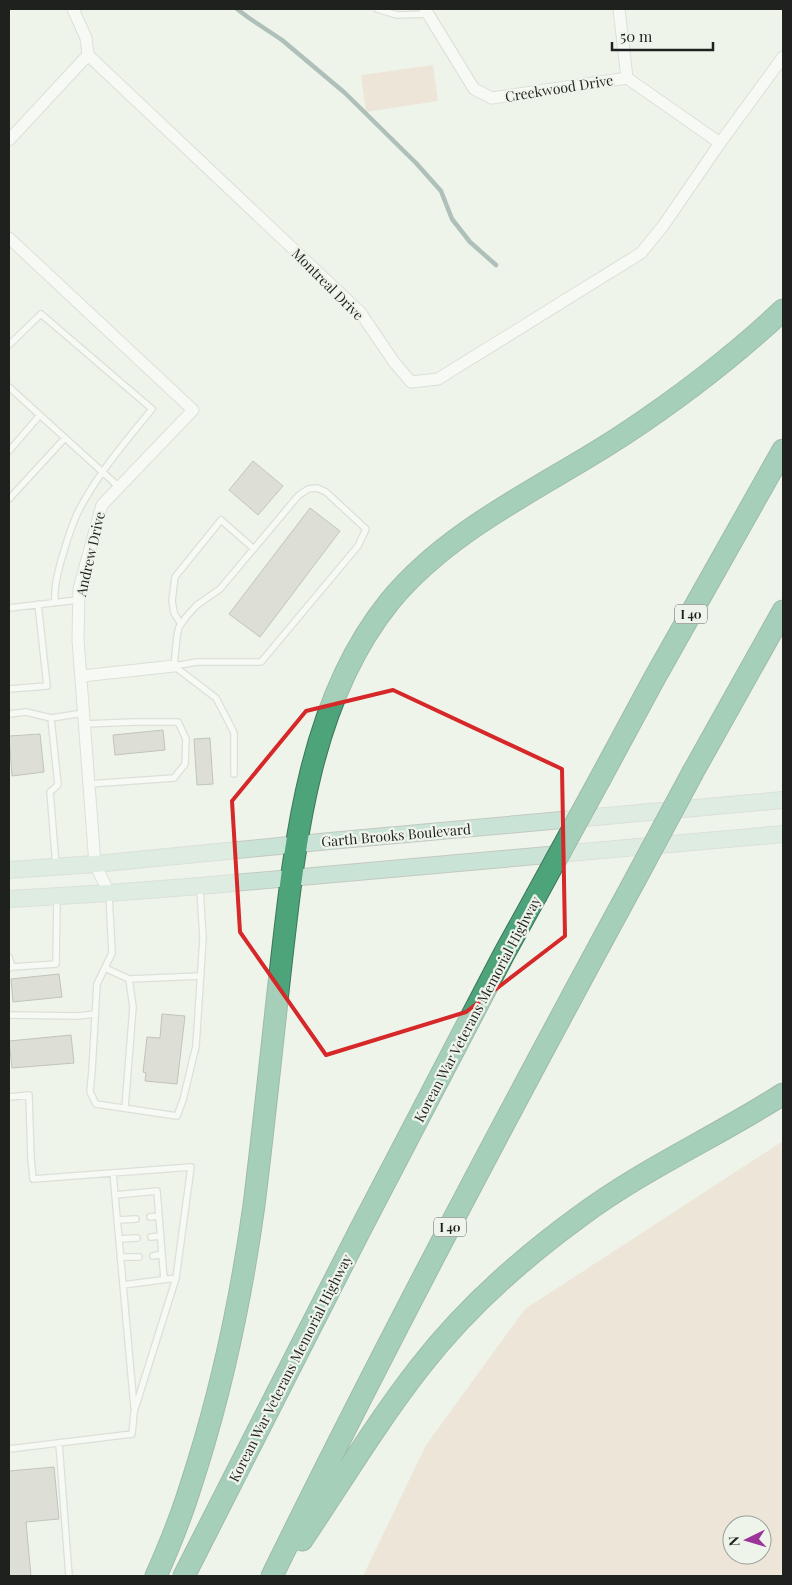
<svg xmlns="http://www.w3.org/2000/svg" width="792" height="1585" font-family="'Playfair Display',serif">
	<rect width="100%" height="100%" fill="#eff4eb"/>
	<path fill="#ecd6c2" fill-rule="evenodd" d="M433 65 438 101 366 112 361 75Z
		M783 1141V1576H363L426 1445 525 1309ZM732 1525H762V1555H732Z"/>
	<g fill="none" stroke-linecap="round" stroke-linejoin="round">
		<path stroke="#62817f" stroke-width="4.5" d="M237 9 249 18 282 40 345 93 416 163 441 191 452 219 470 242 496 265"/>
	</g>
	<path fill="#c7c5bc" stroke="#8b8981" d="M253 461 283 486 258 515 229 490Z
		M310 508 340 531 260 637 229 614Z
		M163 730 165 750 115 755 113 735Z
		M40 734 44 772 12 776 9 736Z
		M210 738 213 784 197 785 194 739Z
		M59 974 62 997 13 1002 11 979Z
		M162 1014 185 1016 177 1084 145 1081 146 1073 143 1072 147 1037 160 1038Z
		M71 1035 74 1063 12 1068 9 1041Z
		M54 1467 59 1519 26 1522 31 1576H9V1471Z"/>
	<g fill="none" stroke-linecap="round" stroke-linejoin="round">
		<defs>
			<path id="lane" d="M377 9 397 15 429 14
				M9 345 41 314 152 409C126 441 98 473 79 510 71 526 66 544 61 561 57 576 54 587 55 603
				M9 387 119 487
				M9 451 40 415
				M317 488 326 492 366 529 358 546 261 662H197L174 666 177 636 179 627 186 617 197 605 220 589 298 496 308 489Z
				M9 499 65 438
				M9 608 78 600
				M181 624 174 613 172 601 175 577 221 520 254 549
				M174 666 216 698 226 717 234 733V774
				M9 689 47 686 38 604
				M9 714 26 712 51 718
				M85 724 134 722H178L186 739 185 764 174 778 89 784
				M56 866 50 792 58 785 51 718 84 713
				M109 895 112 953 97 984 92 1070 90 1092 96 1104 177 1116 183 1100 196 1046 203 938 200 889
				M9 957 12 967 10 968
				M12 967 56 964 57 898
				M105 968 129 979 133 1007 125 1108
				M129 979 201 976
				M9 1015 78 1016 95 1014
				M9 1097 29 1095 31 1158 33 1179 191 1167 176 1278 134 1412 132 1434 9 1449
				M113 1173 134 1407
				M115 1195 157 1191 164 1279
				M150 1217 159 1216
				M117 1220 136 1219
				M151 1237 161 1236
				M119 1239 137 1238
				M153 1256 162 1254
				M120 1257H139
				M123 1285 176 1278
				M59 1443 69 1576"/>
			<path id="street" d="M73 9 86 38 88 55 360 312 394 362 411 382 438 379 641 253 663 226 720 143 783 57
				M425 9 474 89 492 98 627 78 720 143
				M619 9 627 78
				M9 140 88 55
				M9 238 193 410 102 505 79 589 78 640 95 864 109 893
				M82 676 174 666"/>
			<path id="secondary" d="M9 870 95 864 330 841 783 800
				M9 899 109 893 200 886 783 834"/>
			<path id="highway" d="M693 772 783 611
				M600 779 654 679 783 450
				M302 1540C341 1482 377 1422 420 1367 465 1309 520 1260 579 1217 643 1169 716 1137 783 1094
				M156 1576C164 1558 172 1539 179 1520 186 1502 192 1482 198 1463 224 1379 242 1292 254 1205 264 1125 272 1045 281 965 295 841 309 701 390 601 451 527 544 487 623 435 679 398 734 356 783 310
				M184 1576 359 1232 504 954 536 896
				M272 1576C387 1341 510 1110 635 880"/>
		</defs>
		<use href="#lane" stroke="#c4c9c0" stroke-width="8"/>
		<use href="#street" stroke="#c4c9c0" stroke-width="13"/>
		<use href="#secondary" stroke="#c4c9c0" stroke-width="18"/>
		<use href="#highway" stroke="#3d765a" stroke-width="23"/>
		<use href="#lane" stroke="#fff" stroke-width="5.5"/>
		<use href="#street" stroke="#fff" stroke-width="11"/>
		<use href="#secondary" stroke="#cae3d7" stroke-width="16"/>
		<use href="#highway" stroke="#4da37a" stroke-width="21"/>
		<defs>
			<path id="highway-bridge" d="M635 880 693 772
				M536 896 600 779"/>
		</defs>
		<use href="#highway-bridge" stroke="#3d765a" stroke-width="23" stroke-linecap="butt"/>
		<use href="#highway-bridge" stroke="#4da37a" stroke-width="21"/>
	</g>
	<path d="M0 0H792V1585H0ZM393 690 562 769 565 936 466 1012 326 1055 240 932 232 801 306 711Z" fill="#eff4eb" fill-opacity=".55" fill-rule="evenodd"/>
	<path fill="none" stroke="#d62828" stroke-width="4" stroke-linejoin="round" d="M393 690 562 769 565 936 466 1012 326 1055 240 932 232 801 306 711Z"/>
	<g text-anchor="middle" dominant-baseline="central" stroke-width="4.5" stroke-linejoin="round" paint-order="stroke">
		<g fill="#eff4eb" stroke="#5d605c" stroke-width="1">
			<rect x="675" y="604.5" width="32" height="19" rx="4"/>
			<rect x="434" y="1217.5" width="32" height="19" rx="4"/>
		</g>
		<g font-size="12" font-weight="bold" fill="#1f211e">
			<text x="691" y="614">I 40</text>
			<text x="450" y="1227">I 40</text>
		</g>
		<g font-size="14" fill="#1f211e" stroke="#eff4eb">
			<text transform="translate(559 88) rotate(-9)">Creekwood Drive</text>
			<text transform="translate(328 284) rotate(45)">Montreal Drive</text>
			<text transform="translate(90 554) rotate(-77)">Andrew Drive</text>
			<text transform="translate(396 835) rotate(-5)">Garth Brooks Boulevard</text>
			<text transform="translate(477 1009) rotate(-62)">Korean War Veterans Memorial Highway</text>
			<text transform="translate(290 1368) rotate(-63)">Korean War Veterans Memorial Highway</text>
		</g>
	</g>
	<rect width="792" height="1585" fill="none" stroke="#1f211e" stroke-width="20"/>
	<g transform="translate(747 1540) rotate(265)"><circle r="24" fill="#eff4eb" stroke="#9ca099"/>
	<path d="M0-4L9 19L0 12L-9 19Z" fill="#9b3599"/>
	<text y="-8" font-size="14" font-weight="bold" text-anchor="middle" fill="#1f211e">N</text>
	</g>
	<path d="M612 42v8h101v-8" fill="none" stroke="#1f211e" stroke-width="2.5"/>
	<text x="620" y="42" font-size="15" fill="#1f211e" stroke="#eff4eb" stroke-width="4" paint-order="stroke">50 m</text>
</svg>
